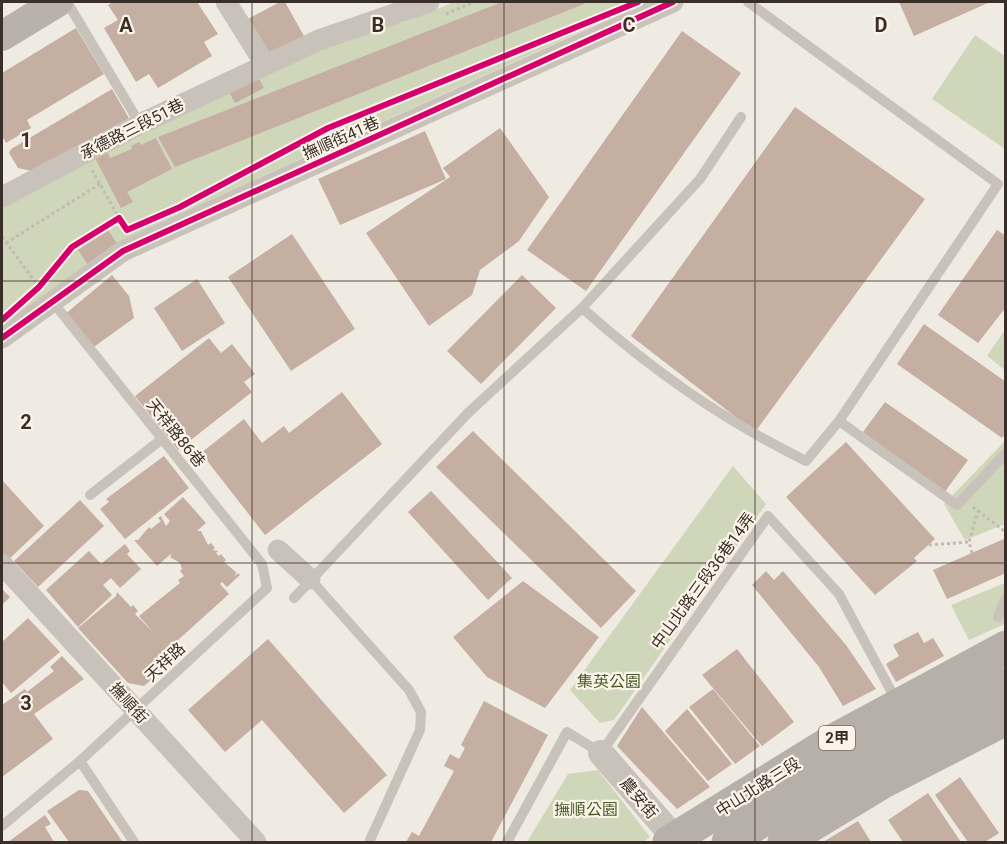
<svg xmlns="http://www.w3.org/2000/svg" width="1007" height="844" font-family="Roboto,'Noto Sans TC',sans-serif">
	<rect width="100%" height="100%" fill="#efeae2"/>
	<path fill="#cfd6ba" d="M454 2H646L153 226 2 331V205L319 45 405 22Z
		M975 35 1005 56V149L932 99Z
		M1005 330V370L987 356Z
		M1005 441V524L965 540 944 504Z
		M733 466 766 504 614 720 600 723 570 690Z
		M1005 583V624L969 640 951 605Z
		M598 770 650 837 643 842H527L568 774Z"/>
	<path fill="#c5afa2" d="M113 2H197L218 34 204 42 212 56 158 88 149 74 136 82 104 28 118 20 108 5Z
		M280 2H285L304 36 268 55 248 19Z
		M502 2H583L584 4 175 167 158 137Z
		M899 2H990L914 36Z
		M76 28 104 74 27 120 31 128 6 143 2 136V73Z
		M682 31 741 73 586 291 527 250Z
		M258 77 264 88 235 103 229 92Z
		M112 89 130 120 32 171 18 168 9 153 11 149Z
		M795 107 925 199 755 432 631 336Z
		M500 128 549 197 519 241 480 270 472 295 429 326 366 233 450 177 443 168Z
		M425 131 446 179 340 225 318 179Z
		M156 138 172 169 127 192 133 202 121 208 94 156 106 150 110 158 132 149 131 146 139 142 141 145Z
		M108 230 118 245 88 265 78 250Z
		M997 230 1006 236V307L978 343 938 315Z
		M292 234 355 329 291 371 228 277Z
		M112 275 129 296 134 318 91 349 64 315Z
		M522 275 556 308 481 384 447 351Z
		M197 279 225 323 182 351 154 308Z
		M924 324 1006 382V432L1002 438 897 364Z
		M209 338 221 353 232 344 255 374 244 382 252 392 178 450 135 396Z
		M342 392 382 444 265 535 201 453 244 419 262 443 284 426 289 433Z
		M885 402 968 460 944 493 863 432Z
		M473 431 636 591 601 628 436 467Z
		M846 442 935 539 914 558 917 561 875 595 786 497Z
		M164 456 189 488 125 539 100 509 109 502 106 499Z
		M2 480 44 526 8 560 2 553Z
		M431 491 512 578 488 600 408 512Z
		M183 497 206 523 197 531H201L208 545 211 543 215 548 213 550 218 551 216 553 219 556 221 554 226 560 224 562 236 572 235 576 238 573 240 575 227 587 222 582 220 584 229 594 167 650 175 659 144 686 128 683 78 628 116 596 117 592 131 607 133 605 138 611 135 614 154 633 139 616 180 583 178 580 184 576 180 571 182 569 180 563 170 557 172 553 157 566 134 540H138L149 527 151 529 161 521 158 518 161 516 166 526 170 521 164 514Z
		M80 500 104 526 38 587 14 561Z
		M1006 538V573L947 599 933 570Z
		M125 544 130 551 127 554 141 569 120 588 111 578 103 585 112 595 78 627 46 590 89 551 101 564Z
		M766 571 774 580 783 571 846 645 876 689 843 706 819 667 752 585Z
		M523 581 599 637 545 708 487 677 453 637Z
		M2 589 10 597 2 605Z
		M28 618 60 652 11 693 2 682V642Z
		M918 632 924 643 933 638 944 656 896 682 886 664 899 656 893 645Z
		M268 639 387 775 344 813 262 720 225 752 188 710Z
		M737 649 794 722 762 746 702 675Z
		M62 656 84 679 34 714 53 739 2 777V705L25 689 27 692 54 671 50 667Z
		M713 689 760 746 735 764 689 707Z
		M484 701 548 735 491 842H406L412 832 419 836 454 771 444 766 450 754 459 759 465 748 461 745Z
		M642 707 710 787 677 809 617 746Z
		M687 709 732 764 708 781 665 731Z
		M960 777 999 833 985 842H968L935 795Z
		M79 790 88 791 122 841 69 842 47 811Z
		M928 793 961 842H903L888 820Z
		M45 815 51 824 45 827 54 842H8Z
		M858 821 871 842H823Z"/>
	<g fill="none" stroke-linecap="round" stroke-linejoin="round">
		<path stroke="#c1bab3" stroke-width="3" stroke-dasharray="3 3" stroke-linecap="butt" d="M446 14 474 2
			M92 170 119 218
			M246 172 328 128 475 68
			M2 237 39 287
			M6 243 100 184
			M43 283 72 247 119 218 125 228
			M973 507 1003 530 1006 528
			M929 545 969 542
			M972 553 969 542 978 511"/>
		<path stroke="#c9c2ba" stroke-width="10" d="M67 2 140 124
			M582 308C652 370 721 419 806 461L839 421 998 184 748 2
			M839 421 957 505 1006 453
			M90 495 162 439
			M310 579 409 690 421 712 420 730 370 840
			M294 598 468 413 582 308 700 179 741 117
			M998 617 1006 598
			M80 761 134 842
			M2 826 80 761 267 588 262 564 52 301
			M507 842 567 732 601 753 768 516 839 594 897 702"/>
		<path stroke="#c9c2ba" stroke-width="21" d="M226 2 265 64
			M2 197 140 124 319 40 429 2
			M2 338 123 251 673 2
			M278 550 310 579
			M2 564 256 842"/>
		<path stroke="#c9c2ba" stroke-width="26" d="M601 753 678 842"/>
		<path stroke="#b9b2ab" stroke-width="30" d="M2 36 58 2"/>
		<path stroke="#b7b0a9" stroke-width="33" d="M669 842 832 741 1006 647
			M728 842 837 774 1006 684
			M784 842 885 781 1006 719"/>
		<defs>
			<path id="cycleway" d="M2 320 39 287 72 247 119 218 127 230 180 207 328 128 638 2
				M2 338 123 251 673 2"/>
		</defs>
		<use href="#cycleway" stroke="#fcf4e9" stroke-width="10"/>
		<use href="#cycleway" stroke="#d6006c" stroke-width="6"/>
	</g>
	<path fill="none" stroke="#3a2f28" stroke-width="1.5" stroke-opacity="0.55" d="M252 2V842M504 2V842M755 2V842M2 281H1006M2 563H1006"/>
	<g text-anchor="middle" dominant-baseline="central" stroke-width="4.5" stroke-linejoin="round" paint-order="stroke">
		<rect fill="#fcf4e9" stroke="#746a62" stroke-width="1.5" x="819" y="726" width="36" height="24" rx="4.5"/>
		<g font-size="15" font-weight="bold" fill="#3a2f28">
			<text x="837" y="738">2甲</text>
		</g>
		<g font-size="16" fill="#3a2f28" stroke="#fcf4e9">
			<text transform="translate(132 129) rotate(-27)">承德路三段51巷</text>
			<text transform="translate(341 138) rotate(-24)">撫順街41巷</text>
			<text transform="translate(176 433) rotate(51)">天祥路86巷</text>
			<text transform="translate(703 581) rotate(-54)">中山北路三段36巷14弄</text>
			<text transform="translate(165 662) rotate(-43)">天祥路</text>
			<text transform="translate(129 703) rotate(48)">撫順街</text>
			<text transform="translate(758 787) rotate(-32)">中山北路三段</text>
			<text transform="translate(639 798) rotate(50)">農安街</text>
		</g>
		<g font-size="16" fill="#455b28" stroke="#fcf4e9">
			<text x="609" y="681">集英公園</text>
			<text x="586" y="809">撫順公園</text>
		</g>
	</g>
	<g font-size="20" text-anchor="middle" font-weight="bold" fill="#3a2f28" stroke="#fcf4e9" stroke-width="4.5" stroke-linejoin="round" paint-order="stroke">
		<text x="126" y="32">A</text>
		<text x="378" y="32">B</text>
		<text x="629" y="32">C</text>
		<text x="881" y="32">D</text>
		<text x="26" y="147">1</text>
		<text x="26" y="429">2</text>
		<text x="26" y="710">3</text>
	</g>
	<rect width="1007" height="844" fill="none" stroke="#3a2f28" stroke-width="6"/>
</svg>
